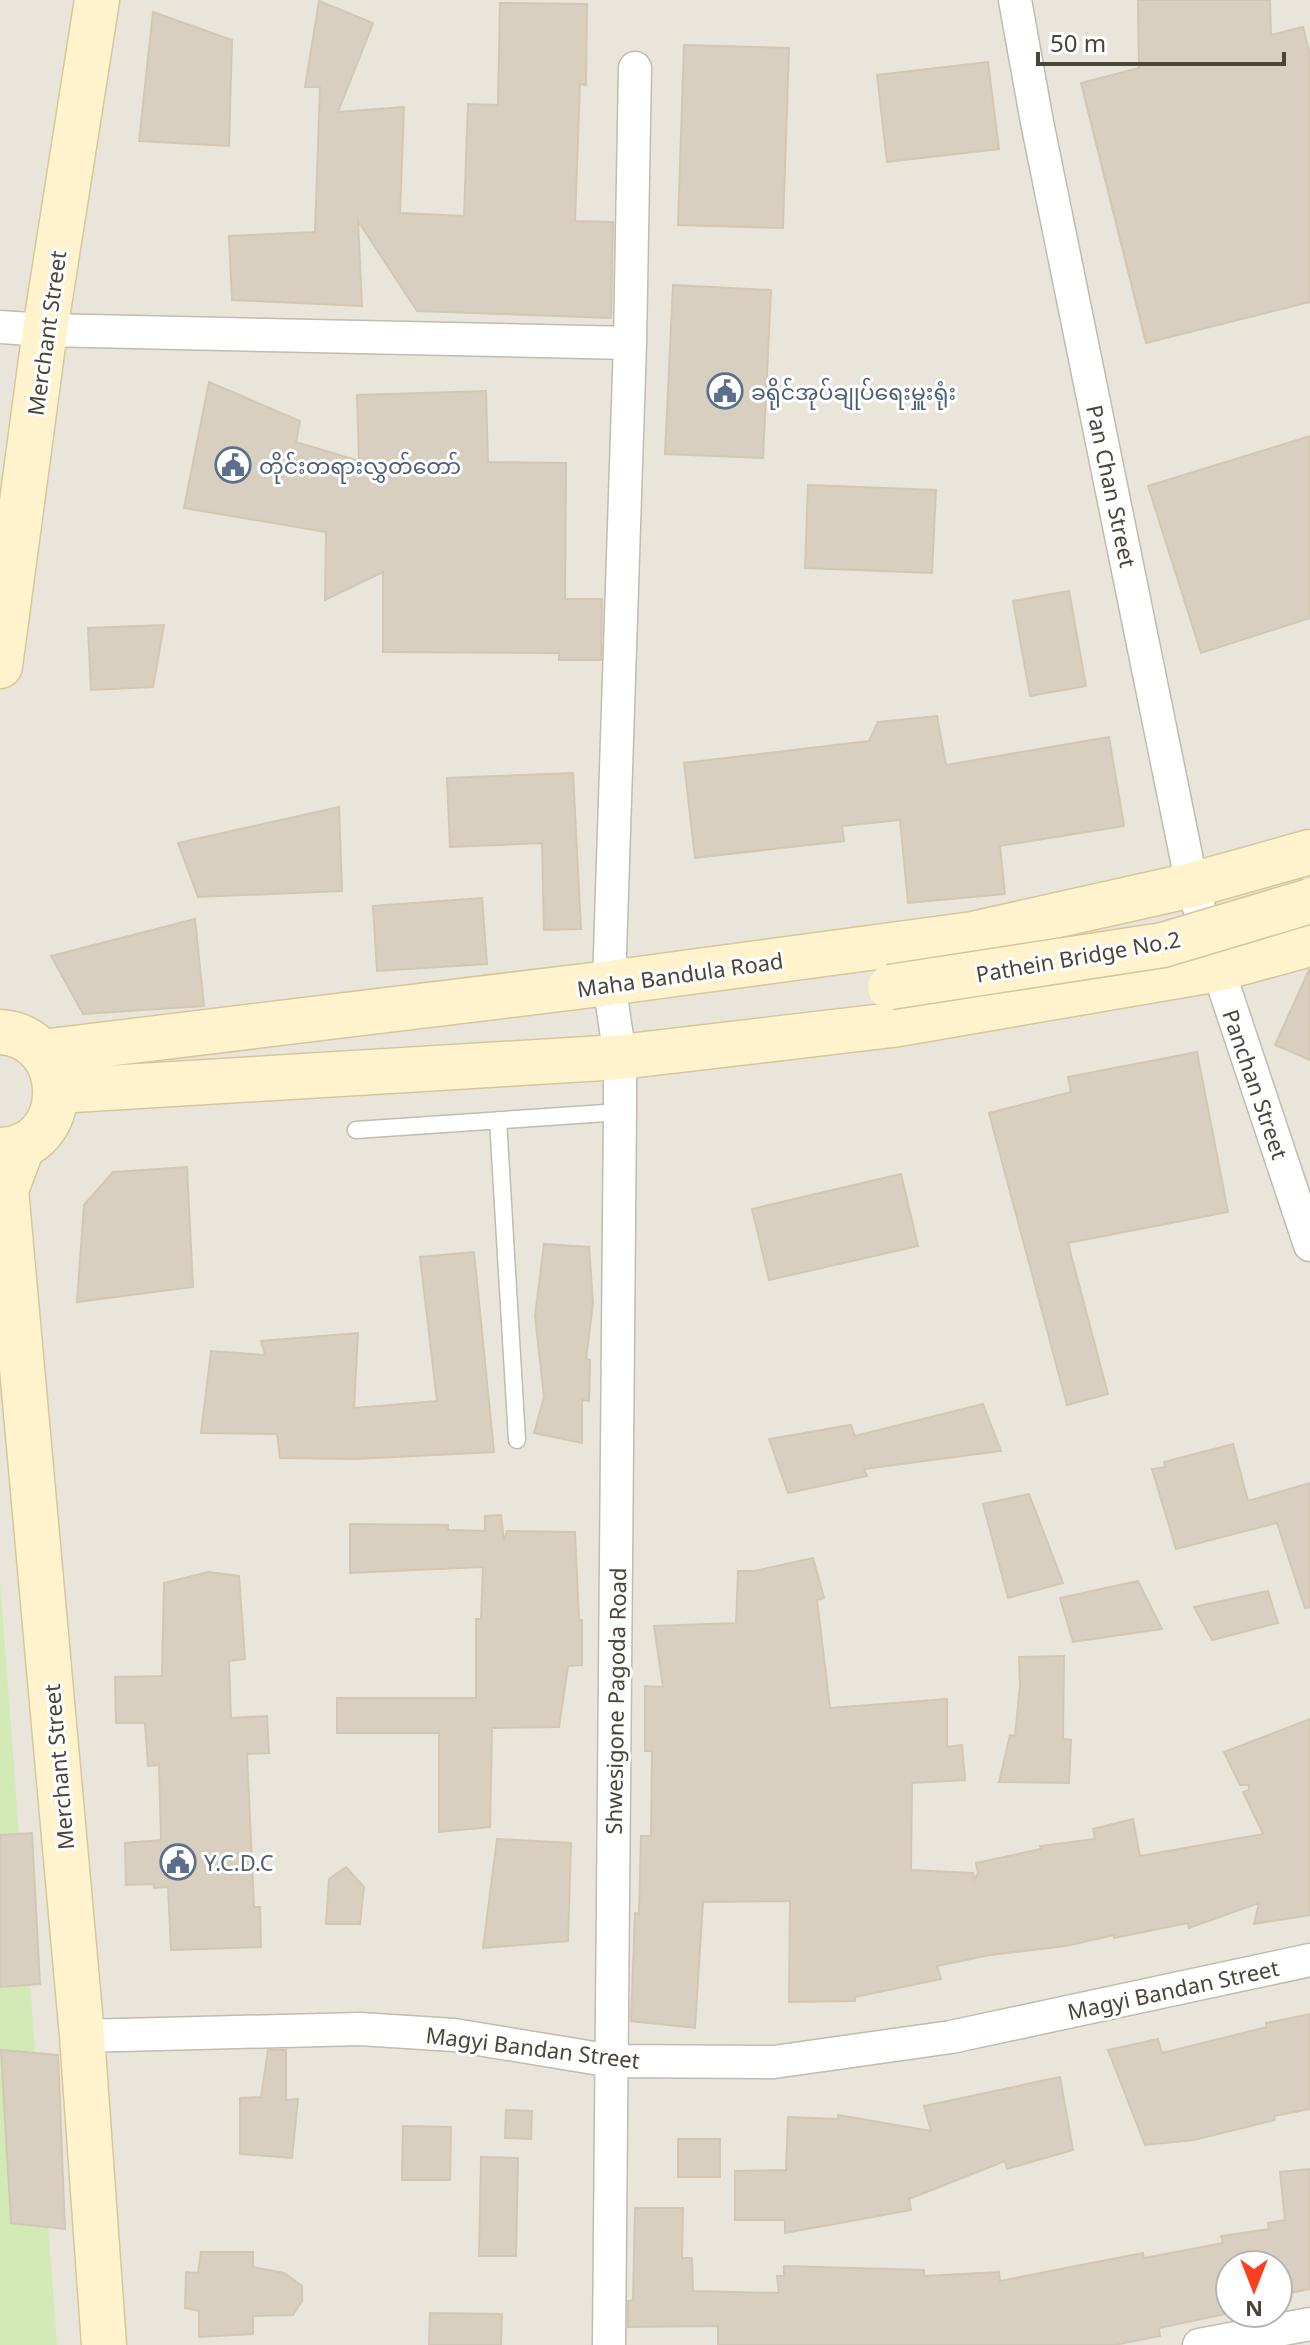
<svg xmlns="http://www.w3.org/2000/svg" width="1310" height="2345" font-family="'Noto Sans','Noto Sans Myanmar',sans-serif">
	<rect width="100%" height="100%" fill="#f6f3ec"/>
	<path fill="#eae5da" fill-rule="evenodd" d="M0 0H1310V2345H0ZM1230 2265H1278V2313H1230Z"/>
	<path fill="#d2eab5" d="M0 1580 57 2345H0Z"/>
	<path fill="#d8cfc1" stroke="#d3c7b4" stroke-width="2" d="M1138 0H1270L1271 35 1303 27 1310 54V302L1146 343 1081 83 1139 68Z
		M319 1 373 23 338 112 404 107 400 213 464 216 468 104 498 105 500 3 587 4 586 85 580 84 575 221 613 222 611 318 417 311 358 221 362 306 232 300 229 236 315 232 320 87H305Z
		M153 12 232 40 229 146 139 141Z
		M684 45 789 48 783 228 678 225Z
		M988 62 999 149 887 162 877 75Z
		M673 285 771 290 763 458 665 454Z
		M209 382 300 421 296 442 359 461 357 395 486 391 488 462 566 463 565 599H602L601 660H559V653L383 652V572L325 600 326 532 184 508Z
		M1310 436V618L1201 653 1148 486Z
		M808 485 936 490 932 573 805 568Z
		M1069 591 1086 686 1030 696 1013 601Z
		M164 625 153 687 91 690 88 628Z
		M937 716 946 765 1109 737 1124 826 1000 846 1005 894 908 903 900 820 842 826 844 841 695 858 684 763 869 741 878 722Z
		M573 773 581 929 544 930 542 843 450 847 447 778Z
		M339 807 342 891 198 897 178 843Z
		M482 898 487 964 377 971 373 906Z
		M195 919 204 1006 83 1014 51 956Z
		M1309 970H1310V1060L1275 1045Z
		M1197 1052 1228 1212 1068 1243 1108 1394 1067 1405 989 1113 1071 1092 1068 1077Z
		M187 1167 193 1287 77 1302 84 1205 113 1172Z
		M901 1174 918 1246 769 1280 752 1209Z
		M544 1244 589 1247 593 1303 586 1359 590 1360 589 1401 582 1400V1443L534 1433 544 1397 535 1316Z
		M474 1252 494 1452 355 1459 280 1458 277 1434 201 1433 211 1351 265 1355 261 1341 358 1333 354 1408 437 1401 420 1257Z
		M983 1404 1001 1451 864 1469 867 1476 788 1493 769 1439 851 1425 855 1436Z
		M1233 1444 1248 1501 1310 1483V1607L1305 1608 1277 1523 1176 1549 1152 1469 1165 1467 1164 1462Z
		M1029 1494 1063 1583 1008 1598 983 1504Z
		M501 1515 504 1541 507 1531 575 1532 579 1620H582V1665L568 1666 559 1727 492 1728 490 1827 439 1832V1733H337V1698H476V1619H481L483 1567 350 1573V1524L448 1525V1530L485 1531V1516Z
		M813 1558 824 1598 817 1600 830 1708 947 1699V1747L962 1745 965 1780 912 1783 911 1870 973 1873 974 1880 978 1873 976 1863 1041 1849 1040 1846 1095 1839 1093 1829 1133 1819 1140 1856 1263 1834 1243 1792 1249 1790V1785H1240L1224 1752 1310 1719V1915L1254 1924 1259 1903 1189 1928 1188 1923 1114 1938V1935L1066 1946 990 1955 937 1966 941 1979 855 1997V2001L789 2002 790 1901 703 1902 695 2028 631 2021 635 1913 639 1914 641 1836H651L652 1751H645V1686L663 1687 654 1626 736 1623 738 1571H754Z
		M208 1572 239 1576 245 1659 229 1661 231 1718 267 1716 269 1753 247 1754 254 1907H260L261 1947 171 1950 168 1887 154 1888V1884L126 1885 125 1843 161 1840 159 1765 148 1766 145 1723H116L115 1677 162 1676 164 1583Z
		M1138 1581 1162 1629 1073 1642 1060 1598Z
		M1268 1591 1278 1623 1212 1640 1194 1607Z
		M1064 1656 1063 1739 1071 1740 1069 1783 999 1782 1010 1735 1015 1736 1020 1685 1019 1657Z
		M32 1833 40 1984 0 1987V1835Z
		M497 1839 571 1843 568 1941 483 1948Z
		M346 1867 364 1887 360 1924H326L329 1879Z
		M1310 2014V2109L1274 2116 1275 2120 1194 2140 1145 2145 1108 2050 1158 2039 1162 2053 1267 2027 1266 2023Z
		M1 2050 58 2055 65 2229 11 2223Z
		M268 2050H286V2100L298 2099 292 2158 240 2154V2098L261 2097Z
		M1060 2077 1073 2150 1007 2169 1005 2161 909 2199 911 2210 785 2233V2220H735V2171L786 2170 788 2117 838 2119V2115L931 2131 924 2106Z
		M506 2110 532 2111 531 2139 505 2138Z
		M403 2126 451 2127 450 2180H402Z
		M678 2139H720V2177H678Z
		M481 2157 518 2158 516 2256H479Z
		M1310 2169V2289L1281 2295 1278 2265H1230V2313L1159 2328 1160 2336 1115 2345H718V2326L628 2327V2301L633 2300 635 2208H683L682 2258H692L693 2291 779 2293 777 2276H784V2266L924 2270V2276L999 2272 1000 2281 1143 2253 1144 2258 1223 2243 1221 2236 1269 2229 1268 2223 1285 2220 1280 2172Z
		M201 2252H253V2267L284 2273 302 2286V2301L293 2315 253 2316V2334L199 2337V2311L185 2308 186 2272 198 2273Z
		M430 2313 502 2314 501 2345H429Z"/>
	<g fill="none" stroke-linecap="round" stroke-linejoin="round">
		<defs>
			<path id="lane" d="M498 1120 517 1440
				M356 1130 620 1112"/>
			<path id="street" d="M1015 0 1037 122 1192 885 1218 969 1310 1245
				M0 327 45 330 630 343
				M82 2036 360 2029 454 2035 612 2061 774 2062 951 2037 1310 1960
				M609 2345 620 1112V1057L609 983 630 343 635 68
				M1199 2345 1310 2324"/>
			<path id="secondary" d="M0 666 45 330 97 0
				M0 1032C74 1037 73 1149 0 1150
				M42 1052 609 983 973 934 1192 885 1310 852
				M57 1091 620 1057 892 1025 1218 969 1310 944
				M23 1145 6 1190 82 2036 104 2345"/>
		</defs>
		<use href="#lane" stroke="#c2bbae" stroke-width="19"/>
		<use href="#street" stroke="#c2bbae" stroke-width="35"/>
		<use href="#secondary" stroke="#d6c79b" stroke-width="47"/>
		<use href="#lane" stroke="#fff" stroke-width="16"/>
		<use href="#street" stroke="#fff" stroke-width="32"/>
		<use href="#secondary" stroke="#fff3cd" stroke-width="44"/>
		<defs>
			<path id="secondary-bridge" d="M890 987 1163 945 1310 901"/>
		</defs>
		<use href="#secondary-bridge" stroke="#d6c79b" stroke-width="47" stroke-linecap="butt"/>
		<use href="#secondary-bridge" stroke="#fff3cd" stroke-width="44"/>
	</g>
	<defs>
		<symbol id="civic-ring" viewBox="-11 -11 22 22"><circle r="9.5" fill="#fff" stroke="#5c6f8a" stroke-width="1.5"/><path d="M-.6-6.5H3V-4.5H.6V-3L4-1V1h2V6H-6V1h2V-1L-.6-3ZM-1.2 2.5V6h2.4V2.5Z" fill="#5c6f8a"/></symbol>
	</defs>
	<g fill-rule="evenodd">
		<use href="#civic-ring" x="705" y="371" width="40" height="40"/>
		<use href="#civic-ring" x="213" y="445" width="40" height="40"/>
		<use href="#civic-ring" x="158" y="1842" width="40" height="40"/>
	</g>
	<g text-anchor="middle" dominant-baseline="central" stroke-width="6" stroke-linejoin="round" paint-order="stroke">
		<g font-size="22" fill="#4b4439" stroke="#fff">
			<text transform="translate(46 333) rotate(-82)">Merchant Street</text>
			<text transform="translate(1112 486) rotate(78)">Pan Chan Street</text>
			<text transform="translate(1078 956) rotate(-10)">Pathein Bridge No.2</text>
			<text transform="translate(680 974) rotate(-8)">Maha Bandula Road</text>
			<text transform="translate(1256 1084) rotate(71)">Panchan Street</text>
			<text transform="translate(615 1701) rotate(-89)">Shwesigone Pagoda Road</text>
			<text transform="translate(58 1767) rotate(-95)">Merchant Street</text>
			<text transform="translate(1173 1989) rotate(-12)">Magyi Bandan Street</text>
			<text transform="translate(533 2047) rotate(7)">Magyi Bandan Street</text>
		</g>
		<g font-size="22" fill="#4e5e75" stroke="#fff" text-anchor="start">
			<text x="751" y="391">ခရိုင်အုပ်ချုပ်ရေးမှူးရုံး</text>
			<text x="259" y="465">တိုင်းတရားလွှတ်တော်</text>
			<text x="204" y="1862">Y.C.D.C</text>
		</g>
	</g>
	<g transform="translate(1254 2289) rotate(180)"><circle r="38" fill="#ffffff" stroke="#b7b4b0" stroke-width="2"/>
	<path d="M0-6L14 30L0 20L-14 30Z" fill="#fc3f1d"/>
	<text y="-12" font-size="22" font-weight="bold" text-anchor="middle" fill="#4b4439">N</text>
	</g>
	<path d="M1038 52v12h246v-12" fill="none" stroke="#4b4439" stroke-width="4"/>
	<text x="1050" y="52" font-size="24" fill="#4b4439" stroke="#ffffff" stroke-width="6" paint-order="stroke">50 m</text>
</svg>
